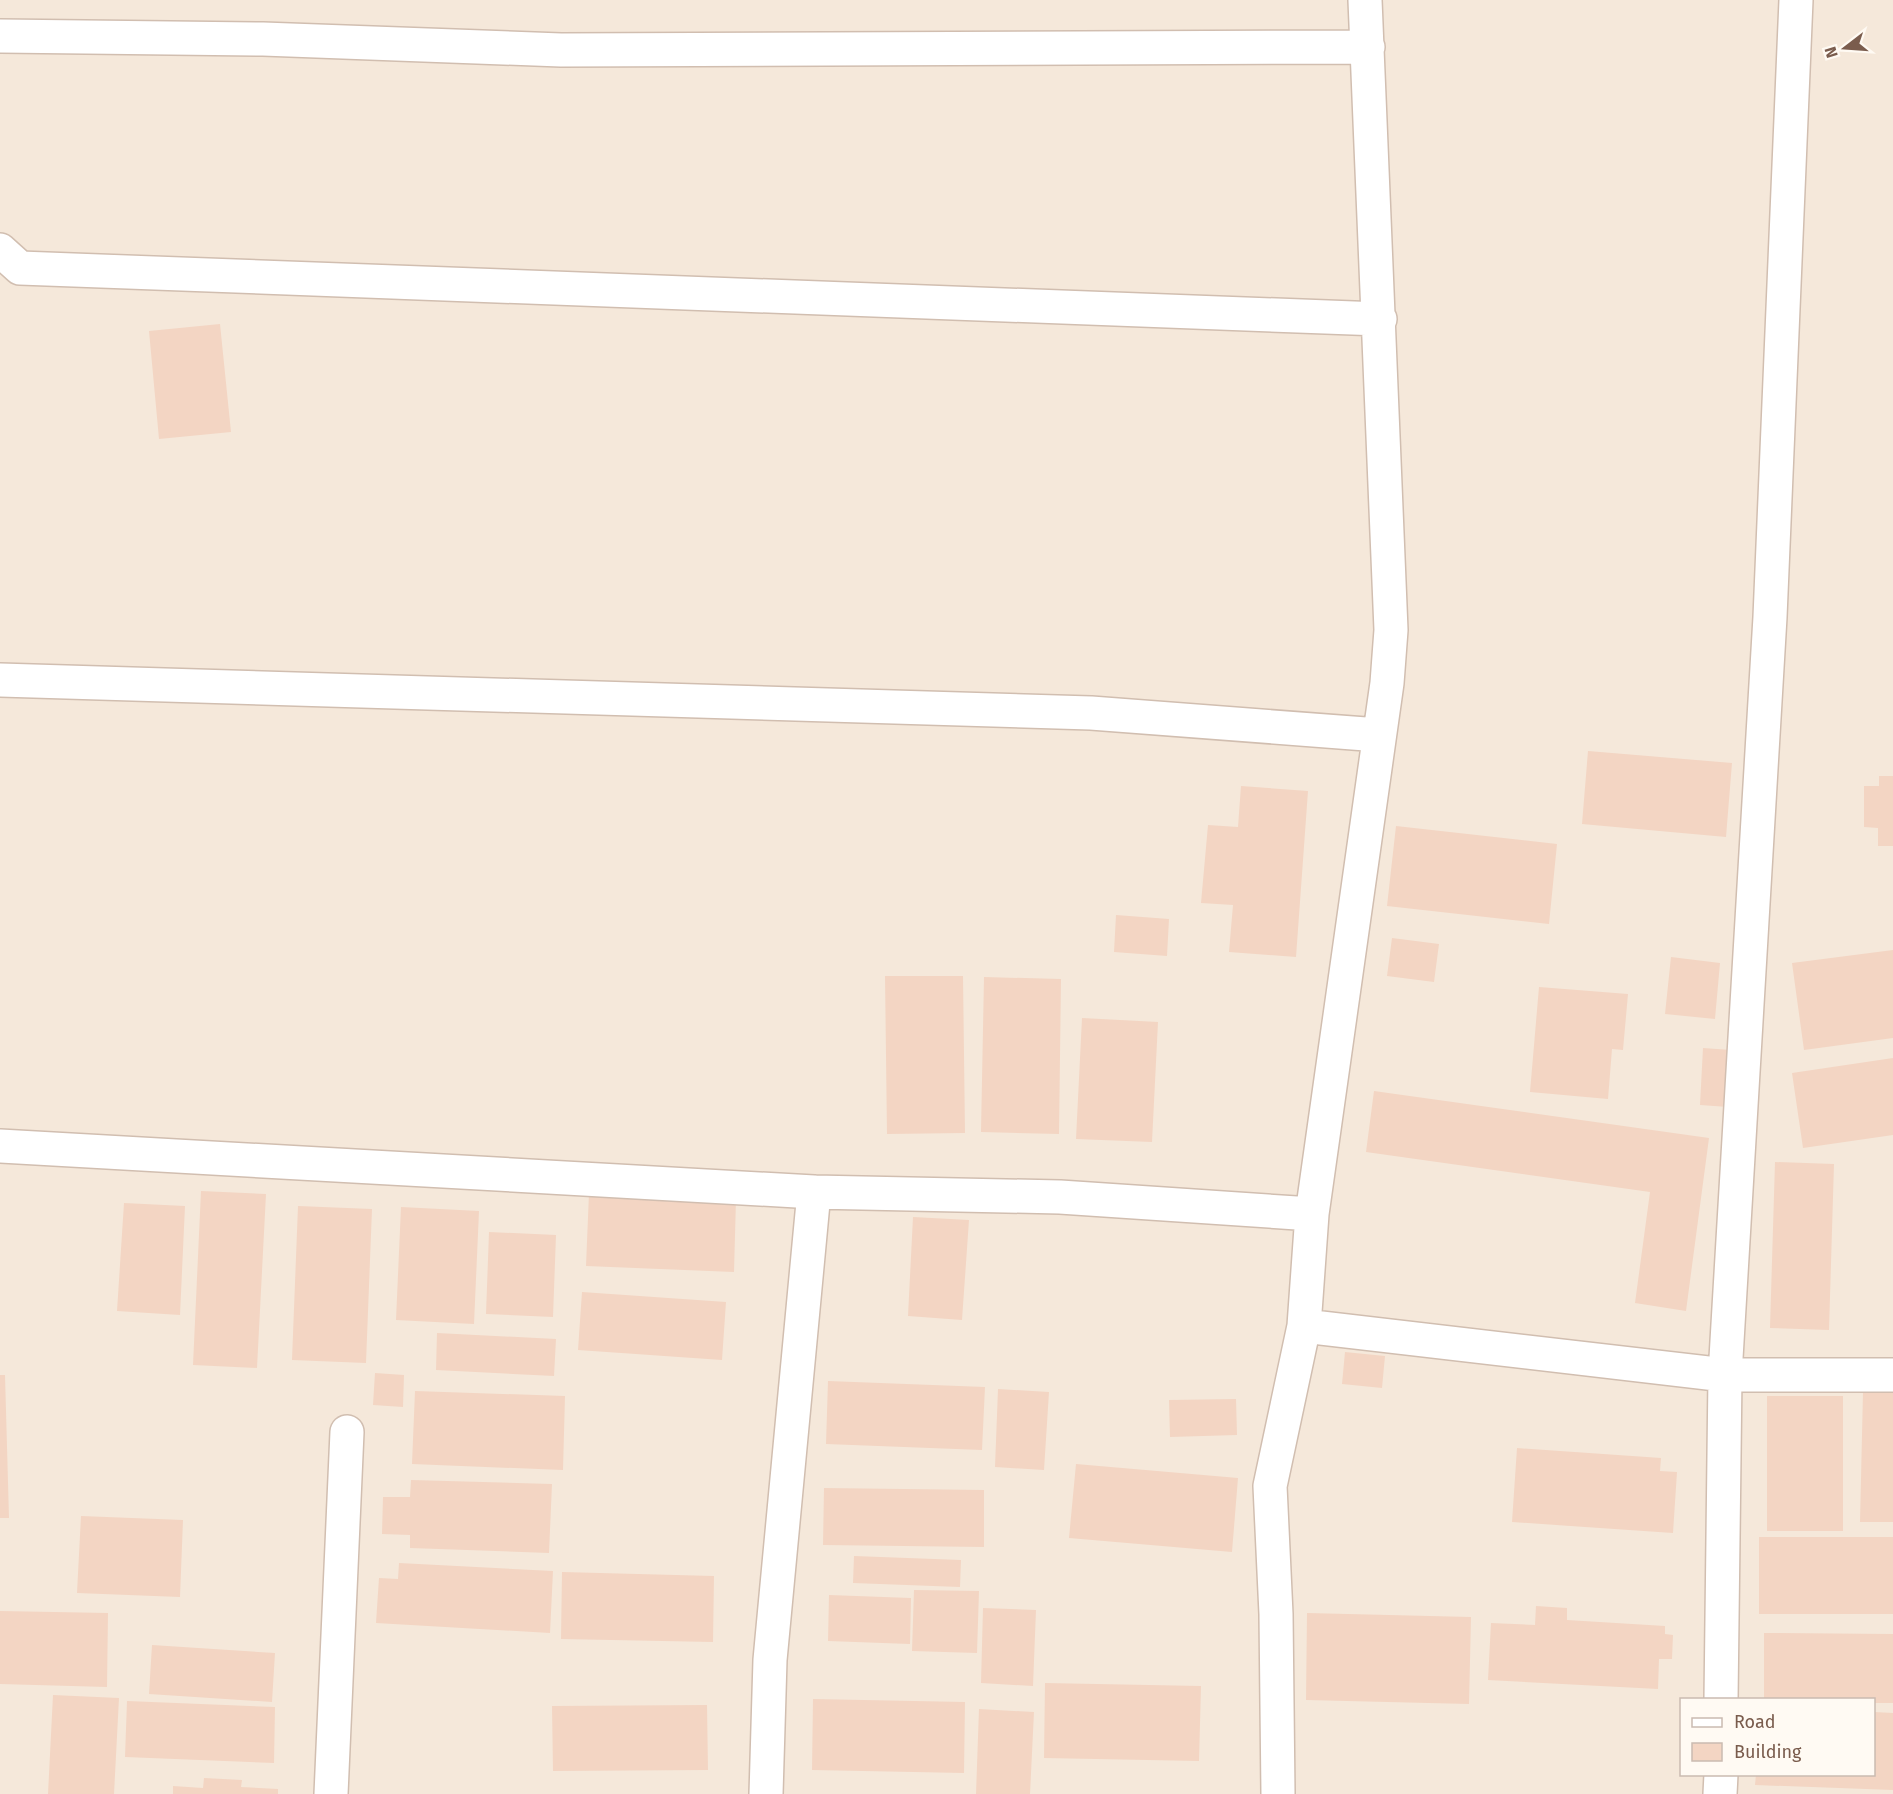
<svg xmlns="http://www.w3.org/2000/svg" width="1893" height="1794" font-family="'Fira Sans',sans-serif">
	<rect width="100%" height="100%" fill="#fdf6ec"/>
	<path fill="#f5e8da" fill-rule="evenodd" d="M0 0H1893V1794H0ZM1682 1700H1874V1774H1682Z"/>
	<path fill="#f3d5c3" d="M220 324 231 432 159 439 149 331Z
		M1588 751 1732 763 1726 837 1582 824Z
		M1879 776H1893V846H1878V828L1864 827V786H1879Z
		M1241 786 1308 791 1296 957 1229 952 1233 905 1201 903 1208 825 1238 827Z
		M1396 826 1557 844 1549 924 1387 906Z
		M1116 915 1169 919 1167 956 1114 952Z
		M1392 938 1439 944 1434 982 1387 976Z
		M1893 950V1038L1804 1050 1792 963Z
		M1671 957 1720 963 1715 1019 1665 1014Z
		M885 976H963L965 1133 887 1134Z
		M984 977 1061 979 1059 1134 981 1132Z
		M1539 987 1628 994 1623 1050 1612 1049 1608 1099 1530 1092Z
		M1082 1018 1158 1022 1152 1142 1076 1139Z
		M1703 1048 1731 1050 1728 1107 1700 1105Z
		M1893 1058V1135L1803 1148 1792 1073Z
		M1374 1091 1709 1138 1686 1311 1635 1303 1650 1192 1366 1152Z
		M1775 1162 1834 1164 1829 1330 1770 1328Z
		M201 1191 266 1194 257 1368 193 1365Z
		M589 1193 736 1199 734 1272 586 1266Z
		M124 1203 185 1206 180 1315 117 1311Z
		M298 1206 372 1209 366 1363 292 1360Z
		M401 1207 479 1211 474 1324 396 1320Z
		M913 1217 969 1220 962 1320 908 1316Z
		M489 1232 556 1235 553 1317 486 1314Z
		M582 1292 726 1302 722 1360 578 1350Z
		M437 1333 556 1339 554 1376 436 1370Z
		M1345 1352 1385 1356 1382 1388 1342 1384Z
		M375 1373 404 1375 403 1407 373 1405Z
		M0 1375H5L9 1518H0Z
		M828 1381 985 1387 982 1450 826 1444Z
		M998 1389 1049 1392 1044 1470 995 1467Z
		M415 1391 565 1396 563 1470 412 1464Z
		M1863 1392 1893 1393V1522H1860Z
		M1767 1396H1843V1531H1767Z
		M1236 1399 1237 1435 1170 1437 1169 1400Z
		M1517 1448 1661 1458 1660 1471 1677 1472 1673 1533 1512 1522Z
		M1076 1464 1238 1478 1232 1552 1069 1538Z
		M411 1480 552 1484 549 1553 410 1548V1535L382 1534 383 1497H410Z
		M824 1488 984 1490V1547L823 1545Z
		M81 1516 183 1520 180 1597 77 1593Z
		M1759 1537H1893V1614H1759Z
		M854 1556 961 1560 960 1587 853 1583Z
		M399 1563 553 1571 550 1633 376 1623 379 1578 398 1579Z
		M562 1572 714 1576 713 1642 561 1639Z
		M914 1590 979 1591 977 1653 912 1651Z
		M829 1595 911 1598 910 1644 828 1641Z
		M1536 1606 1567 1608V1620L1665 1626V1634L1673 1635 1672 1659H1659L1658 1689 1488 1680 1491 1623 1535 1625Z
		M983 1608 1036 1610 1033 1686 981 1683Z
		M0 1611 108 1613 107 1687 0 1684Z
		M1307 1613 1471 1617 1469 1704 1306 1700Z
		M1764 1633 1893 1634V1703H1874V1700H1764Z
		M152 1645 275 1653 272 1702 149 1694Z
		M1045 1683 1201 1686 1199 1761 1044 1758Z
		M53 1695 119 1698 114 1794H48Z
		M813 1699 965 1702 964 1773 812 1770Z
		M127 1701 275 1707 274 1763 125 1757Z
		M707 1705 708 1770 553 1771 552 1706Z
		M979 1709 1034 1712 1030 1794H976Z
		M1874 1712 1893 1713V1790L1755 1785 1756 1774H1874Z
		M204 1778 242 1780 241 1787 278 1789V1794H173V1786L203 1788Z"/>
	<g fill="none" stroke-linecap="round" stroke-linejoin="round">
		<defs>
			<path id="street" d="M0 36 263 39 561 50 1368 47
				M0 250 20 268 1380 319
				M0 680 1091 713 1379 735
				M0 1146 814 1192 1060 1197 1312 1214 1387 683 1391 630 1365 0
				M1304 1326 1725 1375H1893
				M1721 1700 1725 1375 1770 617 1796 0
				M331 1794 347 1432
				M766 1794 770 1660 814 1192
				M1278 1794 1276 1614 1270 1486 1304 1326 1312 1214
				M1720 1794 1721 1774"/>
		</defs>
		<use href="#street" stroke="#d1beb0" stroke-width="36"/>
		<use href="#street" stroke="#fff" stroke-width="33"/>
	</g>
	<rect x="1680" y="1698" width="195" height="78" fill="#fffaf3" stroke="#cabbb1" stroke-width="1.5"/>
	<rect x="1692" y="1718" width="30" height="9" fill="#ffffff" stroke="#cabbb1" stroke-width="1.5"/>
	<text x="1734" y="1728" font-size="18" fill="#7a5c4d">Road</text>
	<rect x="1692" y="1743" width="30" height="18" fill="#f3d5c3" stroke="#cabbb1" stroke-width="1.5"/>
	<text x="1734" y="1758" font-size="18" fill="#7a5c4d">Building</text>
	<g transform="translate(1845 48) rotate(253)" stroke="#fffaf3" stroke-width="4.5" paint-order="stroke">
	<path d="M0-4.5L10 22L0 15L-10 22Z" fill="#7a5c4d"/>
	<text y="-9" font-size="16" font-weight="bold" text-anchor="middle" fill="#7a5c4d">N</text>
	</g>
</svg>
